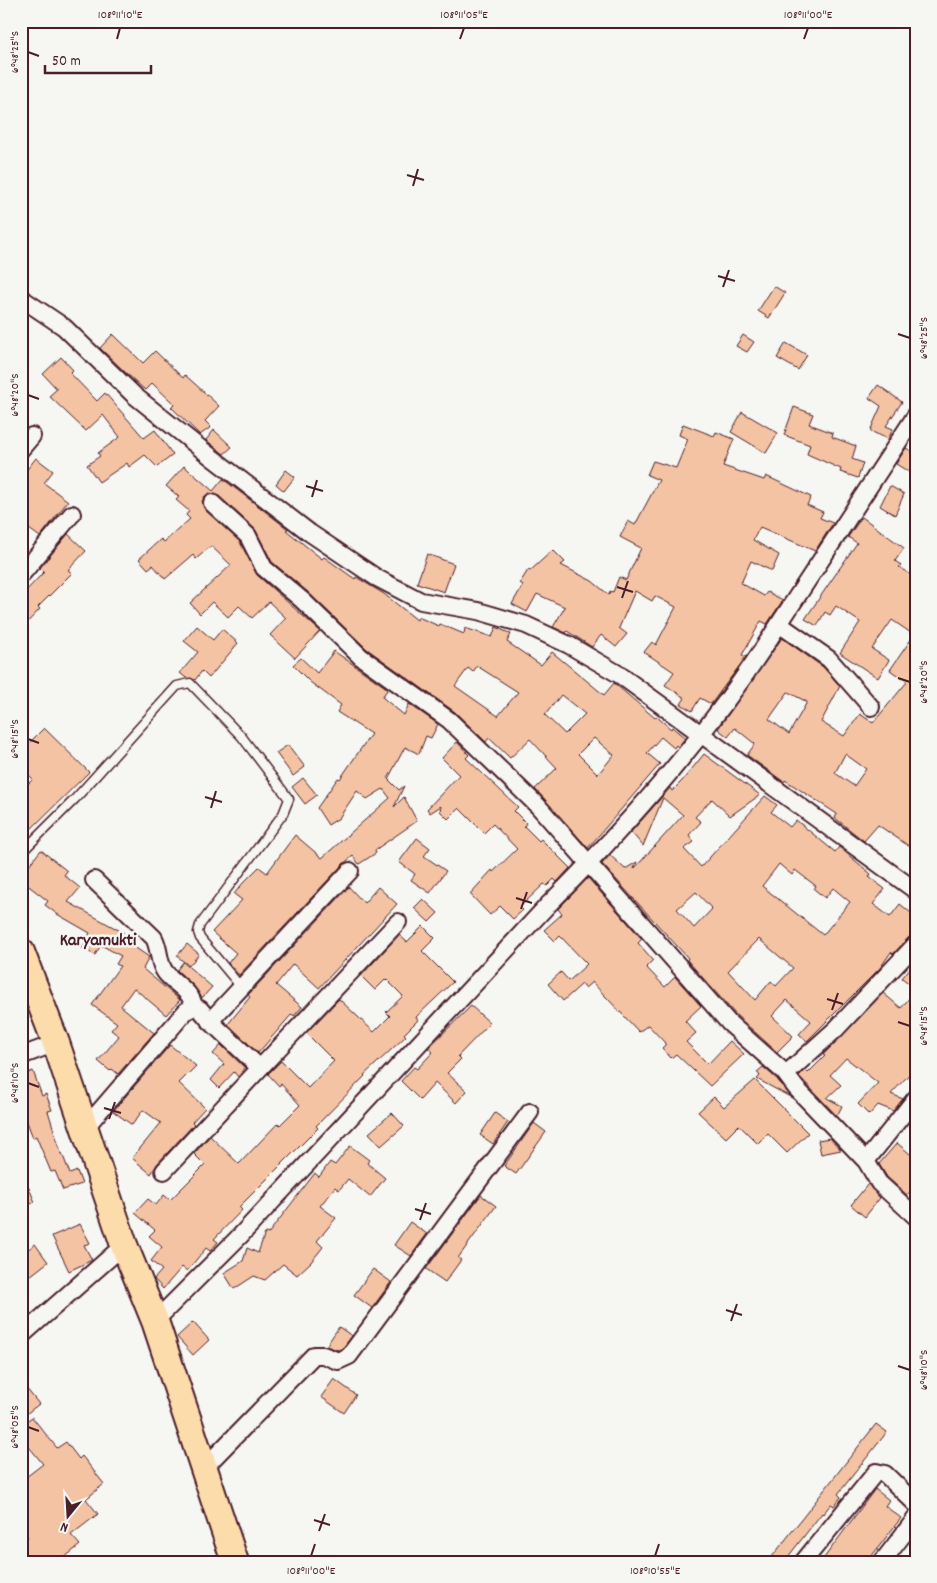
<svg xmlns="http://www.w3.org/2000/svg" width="937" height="1583" font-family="Dekko,sans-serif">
	<rect width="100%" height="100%" fill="#f6f6f2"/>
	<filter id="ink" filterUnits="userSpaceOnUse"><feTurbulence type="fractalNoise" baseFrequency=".02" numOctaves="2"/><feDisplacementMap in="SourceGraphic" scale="10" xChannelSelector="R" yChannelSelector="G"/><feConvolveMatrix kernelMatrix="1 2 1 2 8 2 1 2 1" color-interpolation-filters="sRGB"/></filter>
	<g filter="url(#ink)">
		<path fill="#f3c3a3" stroke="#4a1f2b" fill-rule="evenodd" d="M774 286 785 293 769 318 758 311Z
			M113 334 143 363 155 351 183 378 185 375 205 393 219 406 205 421 211 427 200 435 171 407 174 404 152 383 145 390 125 372 100 348Z
			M743 335 754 342 747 352 736 346Z
			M786 343 807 355 798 370 777 358Z
			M61 357 73 370 70 373 97 401 105 393 144 438 155 430 173 455 157 467 145 455 129 467 127 463 99 482 87 465 100 456 98 453 120 437 103 415 86 431 49 396 57 389 43 374Z
			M878 385 902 402 886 426 893 429 888 439 870 431 881 406 869 398Z
			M794 407 813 414 809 424 833 433 832 437 856 446 852 459 863 463 858 478 840 472 841 469 807 454 810 445 784 435Z
			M742 412 778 433 766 453 731 432Z
			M683 424 714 436 716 432 734 439 723 466 764 480 766 476 811 497 807 505 823 512 820 518 833 523 815 551 760 527 753 540 779 555 772 571 751 561 741 583 764 596 767 592 783 600 767 624 761 621 742 655 746 657 711 704 700 698 692 711 681 704 685 698 665 685 674 672 644 652 652 642 656 645 676 607 655 596 652 601 635 591 619 628 627 634 616 647 601 635 592 647 567 631 566 633 553 627 565 607 537 594 527 612 512 604 523 585 520 583 528 570 530 571 553 550 565 562 561 565 592 581 609 595 610 591 613 592 619 577 626 580 641 548 620 537 628 521 635 525 659 480 647 475 653 461 676 468 688 439 679 435Z
			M214 430 232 447 224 454 206 440Z
			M906 448 916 454V468L912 474 896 464Z
			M36 458 53 471 44 483 68 501 40 537 21 523V477Z
			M184 466 213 491 223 479 288 529 286 530 322 559 324 557 355 579 356 577 384 594 417 620 418 617 439 626 440 624 464 634 465 628 492 637 496 627 511 634 507 642 541 665 552 652 604 695 614 683 655 718 656 716 671 729 672 727 685 738 678 747 676 745 674 748 661 737 647 753 660 764 588 848 535 789 557 768 530 739 510 758 489 738 486 742 455 712 367 649 309 593 272 562 255 529 218 495 209 493 205 496 202 501 205 510 240 542 257 575 320 631 295 658 270 635 286 618 269 602 252 618 239 606 228 617 212 602 200 614 190 603 231 565 211 546 196 559 193 555 165 579 153 565 148 569 139 559 161 539 164 542 190 519 186 515 189 511 176 500 179 497 166 486ZM477 666 518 692 498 716 455 686 468 668 473 672ZM561 695 585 714 565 734 545 715ZM594 738 614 755 598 774 578 754Z
			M286 470 295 477 284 491 276 484Z
			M890 486 904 494 895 515 880 506Z
			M862 517 904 548 895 561 901 565 899 567 916 578V851L878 825 864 841 835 818 837 814 785 780 784 782 747 755 755 744 735 728 728 737 718 729 782 638 823 667 840 686 821 722 844 736 860 714 873 723 907 682 890 670 914 635 892 620 872 649 889 660 878 678 840 653 860 622 836 606 830 615 825 612 817 626 805 619 857 543 848 537ZM788 692 807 702 789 734 769 719ZM845 754 866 769 854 786 835 773Z
			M68 534 86 551 68 570 72 573 38 607 40 609 21 629V596L44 572 40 568Z
			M427 554 454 564 444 592 417 583Z
			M197 626 213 640 222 629 238 643 209 678 202 671 195 680 186 678 180 673 198 652 184 641Z
			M334 651 388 689 382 697 404 715 409 704 438 724 431 738 426 736 419 754 405 747 388 779 399 790 404 786 394 807 404 797 417 821 375 850 376 853 359 864 353 856 343 864 239 975 228 963 236 953 212 932 242 900 234 894 243 883 259 867 267 873 295 835 322 858 390 798 383 789 367 799 357 791 339 818 328 825 317 808 338 778 340 779 371 734 337 712 341 705 310 682 293 665 301 658 317 673Z
			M44 728 89 772 28 832 21 826V791L33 779 21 767V751Z
			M457 742 469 755 466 758 518 807 514 811 526 823 524 826 539 841 541 839 570 868 557 882 554 879 547 886 544 884 520 907 523 910 513 919 500 906 490 915 470 894 492 870 493 872 517 849 493 824 484 833 459 808 448 819 440 811 441 806 430 813 427 809 459 775 442 758Z
			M288 745 305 767 293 776 276 753Z
			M704 754 760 795 730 816 712 799 695 817 701 822 689 835 694 842 684 849 701 867 765 796 777 805 771 812 790 827 796 820 835 852 839 847 871 874 869 877 885 889 873 904 890 917 900 904 916 917V933L909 937 893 954 891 952 880 968 807 1041 799 1034 811 1021 787 1000 772 1016 793 1036 777 1052 736 1015 687 960 688 958 602 864 610 855 625 869 637 862 634 869 683 815 663 798 643 846 631 832 670 788 672 791 682 781ZM779 864 792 875 795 870 816 886 814 889 825 898 833 888 850 902 823 935 762 886ZM696 892 712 909 694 928 677 909ZM759 939 793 968 776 986 771 981 755 1000 728 971Z
			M303 778 317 795 305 804 292 787Z
			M417 838 430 848 424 856 446 871 430 893 411 880 415 874 399 862Z
			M41 850 67 871 64 875 80 888 68 902 124 933 121 938 149 957 143 969 180 1000 166 1015 134 988 121 1006 154 1033 118 1074 112 1069 110 1071 98 1061 119 1036 111 1030 117 1023 92 1005 120 966 116 964 121 956 101 945 95 955 82 948 90 933 57 914 45 905 48 901 21 880V875Z
			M588 878 642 939 638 943 653 960 646 967 665 987 675 977 701 1006 685 1021 696 1033 686 1042 708 1064 730 1041 744 1054 710 1086 676 1054 671 1058 662 1048 666 1044 648 1025 639 1032 592 982 585 988 582 984 563 1001 548 984 561 972 569 981 587 964 560 936 555 941 544 930 562 914 558 909Z
			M349 887 364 903 378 887 397 904 319 988 293 964 276 985 302 1007 294 1016 292 1014 258 1053 228 1024 250 997 248 995Z
			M423 899 438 913 429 922 414 908Z
			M423 926 435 938 422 951 453 982 416 1017 418 1020 404 1034 406 1036 364 1075 365 1076 316 1126 318 1128 239 1207 242 1210 214 1239 218 1242 210 1251 206 1248 187 1271 182 1267 163 1289 154 1279 162 1270 151 1261 162 1247 149 1236 155 1230 135 1213 148 1199 156 1205 164 1195 170 1200 205 1165 194 1154 210 1136 239 1164 278 1123 280 1125 300 1105 281 1084 279 1086 268 1074 281 1061 308 1088 334 1061 306 1033 339 999 374 1032 390 1016 386 1012 403 996 386 979 375 990 361 976 399 935 407 942Z
			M187 944 199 954 189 966 177 956Z
			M916 961V989L902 978Z
			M183 962 212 987 202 998 194 986 177 970Z
			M916 990V1067L891 1094 903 1099 893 1111 878 1105 869 1115 858 1104 878 1083 846 1058 830 1075 841 1085 827 1098 842 1106 837 1116 799 1076 805 1070 808 1073 825 1056 823 1055 883 993 901 1008Z
			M471 1006 490 1023 458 1056 461 1059 447 1073 467 1091 456 1103 435 1083 420 1100 401 1081 414 1067 417 1069 433 1052 428 1048Z
			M170 1045 196 1066 179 1083 205 1108 192 1122 194 1124 157 1164 151 1174 132 1158 161 1123 143 1110 132 1125 113 1111Z
			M221 1045 245 1068 238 1077 234 1072 219 1088 211 1080 224 1064 213 1054Z
			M763 1067 777 1079 792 1098 757 1079 760 1076 757 1072Z
			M33 1071 42 1096 46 1094 52 1110 48 1111 61 1153H62L70 1174 77 1171 82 1184 63 1190 55 1171 51 1172 36 1136 33 1138 26 1119 21 1121V1103L25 1102 21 1092V1076Z
			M755 1080 808 1133 787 1153 768 1134 758 1144 739 1125 726 1138 698 1112 714 1097 724 1107Z
			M392 1113 404 1126 381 1146 369 1133Z
			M495 1113 508 1122 493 1144 480 1135Z
			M534 1123 546 1132 516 1174 504 1166Z
			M830 1138 841 1150 821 1154 818 1140Z
			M897 1143 916 1159V1185L907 1195 887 1177 879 1164Z
			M350 1146 369 1160 367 1163 385 1178 370 1197 348 1179 339 1190 335 1187 320 1206 336 1218 317 1241 323 1247 311 1262 297 1275 283 1264 265 1280 254 1276 234 1289 224 1273 243 1261 247 1248 258 1253 265 1233 268 1234 315 1173 319 1177 330 1162 335 1165Z
			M21 1170 35 1202 21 1208Z
			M868 1184 880 1198 865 1217 851 1205Z
			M481 1195 496 1206 458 1258 461 1260 445 1282 426 1269Z
			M410 1222 427 1234 411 1256 394 1245Z
			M80 1224 90 1243 84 1245 92 1260 69 1271 52 1236Z
			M35 1244 48 1262 21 1283V1255Z
			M373 1269 391 1282 372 1308 354 1295Z
			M193 1322 209 1340 193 1355 177 1337Z
			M339 1327 352 1336 343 1348 338 1350 326 1346Z
			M334 1379 356 1395 344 1413 321 1397Z
			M21 1382 39 1404 21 1418Z
			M32 1417 57 1448 66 1442 79 1459 82 1456 104 1484 86 1499 98 1514 71 1535 80 1545 59 1562H21V1541L28 1537 21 1529V1481L43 1464 21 1437V1425Z
			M876 1424 887 1432 838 1494 841 1497 834 1506 831 1504 823 1514 822 1513 784 1562H768Z
			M875 1489 889 1500 885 1506 901 1518 867 1562H821Z"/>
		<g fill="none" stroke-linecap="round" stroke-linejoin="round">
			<defs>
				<path id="service" d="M21 853 75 799 177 686 190 683 242 737 289 799 283 814 200 925 198 932 200 938 241 987"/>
				<path id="minor" d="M21 298 64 327 135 396 210 456 310 533 377 578 421 601 478 611 526 625 569 645 620 675 916 891
					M21 449 32 436
					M212 503 248 536 264 568 302 600 361 657 449 720 538 806 729 1023 784 1072 796 1088 866 1161 879 1183 916 1217
					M21 575 72 514
					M779 624 916 415
					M94 880 154 938C160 949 158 963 165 972 174 984 192 991 194 1007
					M210 1021 260 1068 398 922
					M21 1056 56 1043
					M786 1074 836 1029 916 944
					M85 1128 186 1011 194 1007 200 1009 210 1021 350 871
					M866 1161 916 1098
					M164 1171 260 1068
					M155 1321 240 1236 548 905C633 820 715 726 779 624L829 659 871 707
					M21 1336 124 1245
					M203 1469 314 1355H323L338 1361 349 1356 530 1112
					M803 1562 876 1472 885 1474 916 1504
					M882 1562 916 1518"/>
				<path id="primary" d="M21 952 56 1043 124 1245 155 1321 235 1562"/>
			</defs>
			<use href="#service" stroke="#4a1f2b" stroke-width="11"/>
			<use href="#minor" stroke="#4a1f2b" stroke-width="20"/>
			<use href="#primary" stroke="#4a1f2b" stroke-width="30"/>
			<use href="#service" stroke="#f6f6f2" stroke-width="8"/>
			<use href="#minor" stroke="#f6f6f2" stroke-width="16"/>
			<use href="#primary" stroke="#fddcac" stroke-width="26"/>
		</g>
	</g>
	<path fill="none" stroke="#4a1f2b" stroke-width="2" d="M117 39 120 28M460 39 464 28M804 39 808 28M28 52 39 56M407 175 424 180M413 186 418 169M718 276 735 281M723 287 729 270M898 334 910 338M28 395 39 399M306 486 323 491M312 497 317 480M617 587 633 592M622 598 628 581M898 678 910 682M28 739 39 743M205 797 222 802M211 808 216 791M516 898 532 903M521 909 527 892M827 999 843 1004M832 1010 838 993M898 1022 910 1026M28 1083 39 1087M104 1108 121 1113M109 1119 115 1102M415 1209 431 1214M420 1220 426 1203M726 1310 742 1315M731 1321 737 1304M898 1366 910 1370M28 1427 39 1431M314 1520 330 1525M319 1531 325 1514M311 1556 315 1544M655 1556 659 1544"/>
	<g text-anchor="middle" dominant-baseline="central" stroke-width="5" stroke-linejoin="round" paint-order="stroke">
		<g font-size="18" font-weight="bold" fill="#4a1f2b" stroke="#f6f6f2">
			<text x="98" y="941">Karyamukti</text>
		</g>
	</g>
	<rect width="937" height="1583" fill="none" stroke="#f6f6f2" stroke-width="55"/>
	<g transform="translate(68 1516) rotate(198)" stroke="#f6f6f2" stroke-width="4" paint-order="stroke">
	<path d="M0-4L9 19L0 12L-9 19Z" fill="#4a1f2b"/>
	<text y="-8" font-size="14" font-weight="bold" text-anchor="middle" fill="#4a1f2b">N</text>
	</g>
	<path d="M45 65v8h106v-8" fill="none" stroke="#4a1f2b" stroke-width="2.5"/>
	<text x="52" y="65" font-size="15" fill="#4a1f2b" stroke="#f6f6f2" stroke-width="4" paint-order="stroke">50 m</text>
	<rect x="28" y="28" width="882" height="1528" fill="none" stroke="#4a1f2b" stroke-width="2"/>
	<g font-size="12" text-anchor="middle" fill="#4a1f2b">
		<text x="120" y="18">108°11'10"E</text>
		<text x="464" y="18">108°11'05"E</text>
		<text x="808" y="18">108°11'00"E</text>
		<text transform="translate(14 52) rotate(-90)" y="4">6°48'25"S</text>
		<text transform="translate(923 338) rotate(-90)" y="4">6°48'25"S</text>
		<text transform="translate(14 395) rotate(-90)" y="4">6°48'20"S</text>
		<text transform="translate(923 682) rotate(-90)" y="4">6°48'20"S</text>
		<text transform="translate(14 739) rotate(-90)" y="4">6°48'15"S</text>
		<text transform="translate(923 1026) rotate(-90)" y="4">6°48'15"S</text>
		<text transform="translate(14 1083) rotate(-90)" y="4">6°48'10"S</text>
		<text transform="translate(923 1370) rotate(-90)" y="4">6°48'10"S</text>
		<text transform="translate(14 1427) rotate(-90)" y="4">6°48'05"S</text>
		<text x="311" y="1574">108°11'00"E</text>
		<text x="655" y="1574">108°10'55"E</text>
	</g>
</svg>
